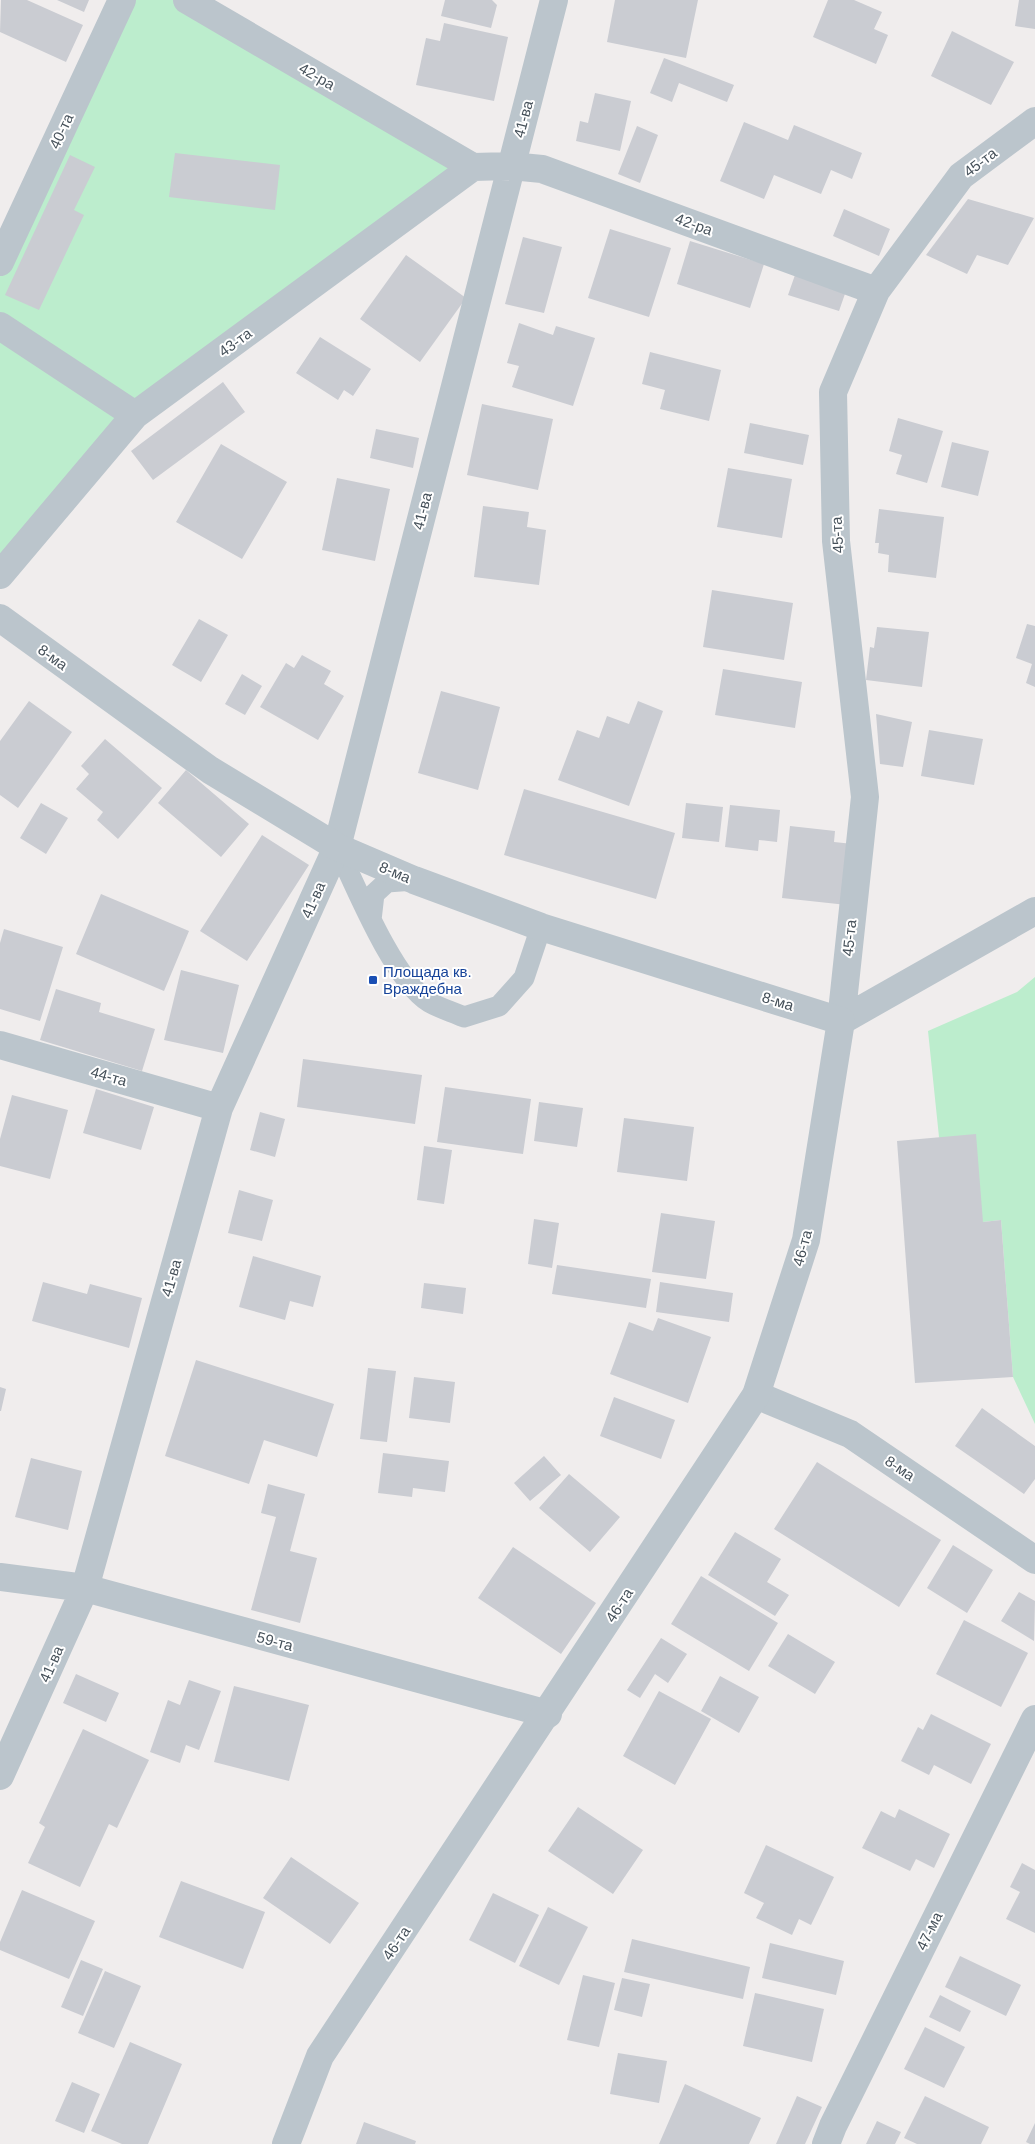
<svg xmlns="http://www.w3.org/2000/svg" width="1035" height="2144" font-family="Arial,sans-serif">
	<rect width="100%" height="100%" fill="#f0eded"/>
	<path fill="#bcedcd" d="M122 0H187L473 167 135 415 0 575V262Z
		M1035 977V1424L1013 1377 1001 1220 983 1222 939 1137 928 1031 1017 992Z"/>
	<path fill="#caccd2" d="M1 0H27L83 25 66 62 0 32Z
		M57 0H89L84 12Z
		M445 0H492L497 5 491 28 441 16Z
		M615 0H698L686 58 607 42Z
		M828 0H854L882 12 874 29 888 35 876 64 813 37Z
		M1019 0H1035V29L1015 26Z
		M444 23 508 37 494 101 416 85 426 38 440 41Z
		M952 31 1014 62 991 105 931 76Z
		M664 58 734 85 727 102 679 83 672 102 650 93Z
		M595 93 631 101 620 151 576 141 580 121 588 123Z
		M744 122 788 140 794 125 862 153 852 179 831 170 821 194 774 175 764 199 720 181Z
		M637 126 658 135 640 183 618 174Z
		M175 153 280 165 275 210 169 197Z
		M70 155 95 167 74 210 84 215 39 310 5 295Z
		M968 199 1034 218 1008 265 977 255 967 274 926 255Z
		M844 209 890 229 879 256 833 236Z
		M610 229 671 248 649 317 588 298Z
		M523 237 562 247 544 313 505 304Z
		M690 241 764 264 750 308 677 284Z
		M406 255 466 298 420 362 360 319Z
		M795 275 846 291 839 311 788 295Z
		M519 323 553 335 556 326 595 338 573 406 512 387 519 366 507 363Z
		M320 337 371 369 353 396 344 390 338 400 296 373Z
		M650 352 721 370 709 421 660 409 665 390 642 384Z
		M223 382 245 412 153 480 131 451Z
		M482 404 553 419 538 490 467 475Z
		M898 418 943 431 927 483 896 474 902 455 889 451Z
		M750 423 809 435 803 465 744 453Z
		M376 429 419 438 413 468 370 458Z
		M952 442 989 451 978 496 941 487Z
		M221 444 287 482 242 559 176 522Z
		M728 468 792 479 782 538 717 527Z
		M337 478 390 489 375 561 322 550Z
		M483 506 529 512 527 527 546 530 539 585 474 577Z
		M879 509 944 517 936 578 888 572 889 555 878 553 879 543H875Z
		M712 590 793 603 784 660 703 647Z
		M199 619 228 635 201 682 172 665Z
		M1027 624 1035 626V687L1026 683 1032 664 1016 658Z
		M877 627 929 632 922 687 866 680 870 647 874 648Z
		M302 655 331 671 324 684 344 696 318 740 260 707 286 663 294 668Z
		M723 669 802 682 795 728 715 715Z
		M242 674 262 686 245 715 225 704Z
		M441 691 500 707 478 790 418 773Z
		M29 701 72 732 18 808 0 795V741Z
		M638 701 663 711 629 806 558 780 577 730 599 738 607 716 629 724Z
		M876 714 912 722 903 767 880 764Z
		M929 730 983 739 974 785 921 776Z
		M105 739 162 788 118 839 97 820 103 812 76 789 89 774 81 766Z
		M186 770 249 824 221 857 158 803Z
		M524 789 675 833 656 899 504 855Z
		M41 803 68 818 46 854 20 838Z
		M686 803 723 807 719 842 682 838Z
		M730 805 780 810 777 842 759 840 758 851 725 847Z
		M790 826 835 831 834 842 853 844 847 905 782 898Z
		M262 835 309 865 247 961 200 931Z
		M101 894 189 931 164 991 76 954Z
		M4 929 63 947 40 1021 0 1009V943Z
		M181 970 239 985 223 1053 164 1040Z
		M56 989 101 1003 99 1012 155 1029 142 1071 40 1040Z
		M303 1059 422 1075 415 1124 297 1107Z
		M445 1087 531 1099 523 1154 437 1142Z
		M96 1089 154 1107 141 1150 83 1133Z
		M12 1095 68 1110 50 1179 0 1166V1139Z
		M539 1102 583 1108 577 1147 534 1141Z
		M260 1112 285 1119 275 1157 250 1150Z
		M624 1118 694 1127 687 1181 617 1172Z
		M976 1134 983 1222 1001 1220 1013 1377 915 1383 897 1141Z
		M424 1146 452 1150 444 1204 417 1200Z
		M239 1190 273 1200 262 1241 228 1233Z
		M661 1213 715 1221 706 1279 652 1272Z
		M534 1219 559 1223 552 1268 528 1264Z
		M253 1256 321 1276 313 1307 290 1301 285 1320 239 1307Z
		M557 1265 651 1279 646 1308 552 1294Z
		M43 1282 87 1294 90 1284 142 1298 129 1348 32 1321Z
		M660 1282 733 1293 729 1322 656 1312Z
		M424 1283 466 1288 463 1314 421 1308Z
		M658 1318 711 1337 688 1403 610 1374 629 1322 653 1331Z
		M196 1360 334 1404 317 1457 264 1440 249 1484 165 1456Z
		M368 1368 396 1371 387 1442 360 1439Z
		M414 1377 455 1382 450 1423 409 1418Z
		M0 1387 6 1389 1 1411H0Z
		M614 1397 675 1420 661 1459 600 1436Z
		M982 1408 1035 1446V1479L1024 1494 955 1446Z
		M383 1453 449 1461 445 1492 413 1488 412 1497 378 1493Z
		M544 1456 561 1475 530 1501 514 1483Z
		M31 1458 82 1471 68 1530 15 1517Z
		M817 1462 941 1540 899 1607 774 1529Z
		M569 1474 620 1517 590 1552 539 1508Z
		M268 1484 305 1494 290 1551 317 1558 300 1623 251 1610 276 1517 261 1513Z
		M735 1532 781 1559 767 1582 789 1595 775 1616 708 1575Z
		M953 1545 993 1570 967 1613 927 1588Z
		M513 1547 596 1603 561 1654 478 1598Z
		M701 1576 778 1623 749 1671 671 1624Z
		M1019 1592 1035 1601 1034 1641 1001 1621Z
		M964 1620 1028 1653 1001 1707 936 1674Z
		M788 1634 835 1662 815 1694 768 1666Z
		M661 1638 687 1654 668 1683 655 1674 640 1698 627 1690Z
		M76 1674 119 1693 106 1722 63 1703Z
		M720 1676 759 1697 739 1733 701 1711Z
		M189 1680 221 1691 199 1750 186 1745 180 1763 150 1752 168 1700 180 1705Z
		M234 1686 309 1705 289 1781 214 1762Z
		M659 1691 711 1719 675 1785 623 1756Z
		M931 1714 991 1744 971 1784 934 1765 929 1775 901 1761 918 1727 923 1730Z
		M83 1729 149 1760 117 1828 109 1824 80 1887 28 1863 45 1827 39 1823Z
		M578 1807 643 1850 613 1894 548 1851Z
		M899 1809 950 1834 934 1868 916 1859 910 1871 862 1848 881 1811 895 1818Z
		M766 1845 834 1877 811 1925 799 1919 792 1935 756 1918 764 1903 744 1893Z
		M291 1857 359 1903 330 1944 263 1898Z
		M1022 1863 1035 1870V1933L1006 1919 1020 1892 1010 1887Z
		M181 1881 265 1912 243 1969 159 1937Z
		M22 1890 95 1921 69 1979 0 1950V1942Z
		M493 1893 539 1915 515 1963 469 1940Z
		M548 1907 588 1927 559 1985 519 1966Z
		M632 1939 750 1967 743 1999 624 1972Z
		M770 1943 844 1961 836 1995 762 1978Z
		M960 1956 1021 1985 1006 2016 945 1987Z
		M81 1960 103 1969 83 2016 61 2007Z
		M105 1971 141 1986 114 2048 78 2033Z
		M583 1975 615 1983 599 2047 567 2040Z
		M622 1978 650 1984 642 2017 614 2010Z
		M755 1993 824 2009 812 2062 743 2046Z
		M940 1995 971 2011 960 2032 929 2017Z
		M925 2027 965 2047 944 2088 904 2069Z
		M130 2042 182 2064 148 2144H122L91 2131Z
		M618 2053 667 2061 659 2103 610 2094Z
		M72 2082 100 2094 84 2133 55 2121Z
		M685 2084 761 2118 749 2144H659Z
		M797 2096 822 2107 805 2144H776Z
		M925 2096 989 2127 981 2144H917L904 2138Z
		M877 2121 901 2132 895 2144H866Z
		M364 2122 416 2141 415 2144H356Z
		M1035 2123V2144H1030L1026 2142Z"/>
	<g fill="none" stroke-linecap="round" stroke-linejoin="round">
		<path stroke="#bbc5cc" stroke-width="21" d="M337 847C356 887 393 979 429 1002 439 1008 453 1012 464 1017L499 1006 524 978 541 927
			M371 920 374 894 387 882 414 880"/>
		<path stroke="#bbc5cc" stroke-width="28" d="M187 0 473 167
			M0 262 122 0
			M0 326 135 415
			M0 575 135 415 473 167 511 166 542 169 876 291
			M841 1021 865 797 836 541 833 392 876 291 961 176 1035 121
			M841 1021 1035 911
			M0 1045 219 1108
			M756 1395 850 1434 1035 1560
			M0 1577 85 1588 548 1714
			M0 1776 85 1588 219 1108 337 847 554 0
			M826 2144 833 2126 1035 1719"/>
		<path stroke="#bbc5cc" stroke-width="28" d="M0 618 210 770 337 847 414 880 541 927 841 1021 806 1240 756 1395 320 2056 286 2144"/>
	</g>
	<rect fill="#1a4fb4" stroke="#fff" stroke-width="2" x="368" y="975" width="10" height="10" rx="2.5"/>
	<g text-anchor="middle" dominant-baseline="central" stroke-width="4" stroke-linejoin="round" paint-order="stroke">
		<g font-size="15" fill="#46515a" stroke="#fff">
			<text transform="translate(317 76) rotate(30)">42-ра</text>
			<text transform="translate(523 119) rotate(-75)">41-ва</text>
			<text transform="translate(61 131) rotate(-65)">40-та</text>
			<text transform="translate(980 162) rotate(-37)">45-та</text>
			<text transform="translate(694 224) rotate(20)">42-ра</text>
			<text transform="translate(235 342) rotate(-36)">43-та</text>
			<text transform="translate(422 511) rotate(-76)">41-ва</text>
			<text transform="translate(837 535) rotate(-93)">45-та</text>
			<text transform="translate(53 657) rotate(36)">8-ма</text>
			<text transform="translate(395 872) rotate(23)">8-ма</text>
			<text transform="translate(313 900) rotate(-66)">41-ва</text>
			<text transform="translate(849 938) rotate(-84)">45-та</text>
			<text transform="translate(778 1001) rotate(17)">8-ма</text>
			<text transform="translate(109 1076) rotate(16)">44-та</text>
			<text transform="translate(802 1248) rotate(-75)">46-та</text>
			<text transform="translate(171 1278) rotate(-74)">41-ва</text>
			<text transform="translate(900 1468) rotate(34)">8-ма</text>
			<text transform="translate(619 1605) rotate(-57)">46-та</text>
			<text transform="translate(275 1641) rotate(15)">59-та</text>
			<text transform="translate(51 1664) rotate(-66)">41-ва</text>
			<text transform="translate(929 1931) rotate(-64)">47-ма</text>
			<text transform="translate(396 1943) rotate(-56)">46-та</text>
		</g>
		<g font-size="15" fill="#164399" stroke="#fff" text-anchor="start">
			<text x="383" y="971">Площада кв.<tspan x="383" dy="17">Враждебна</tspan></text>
		</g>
	</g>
</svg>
